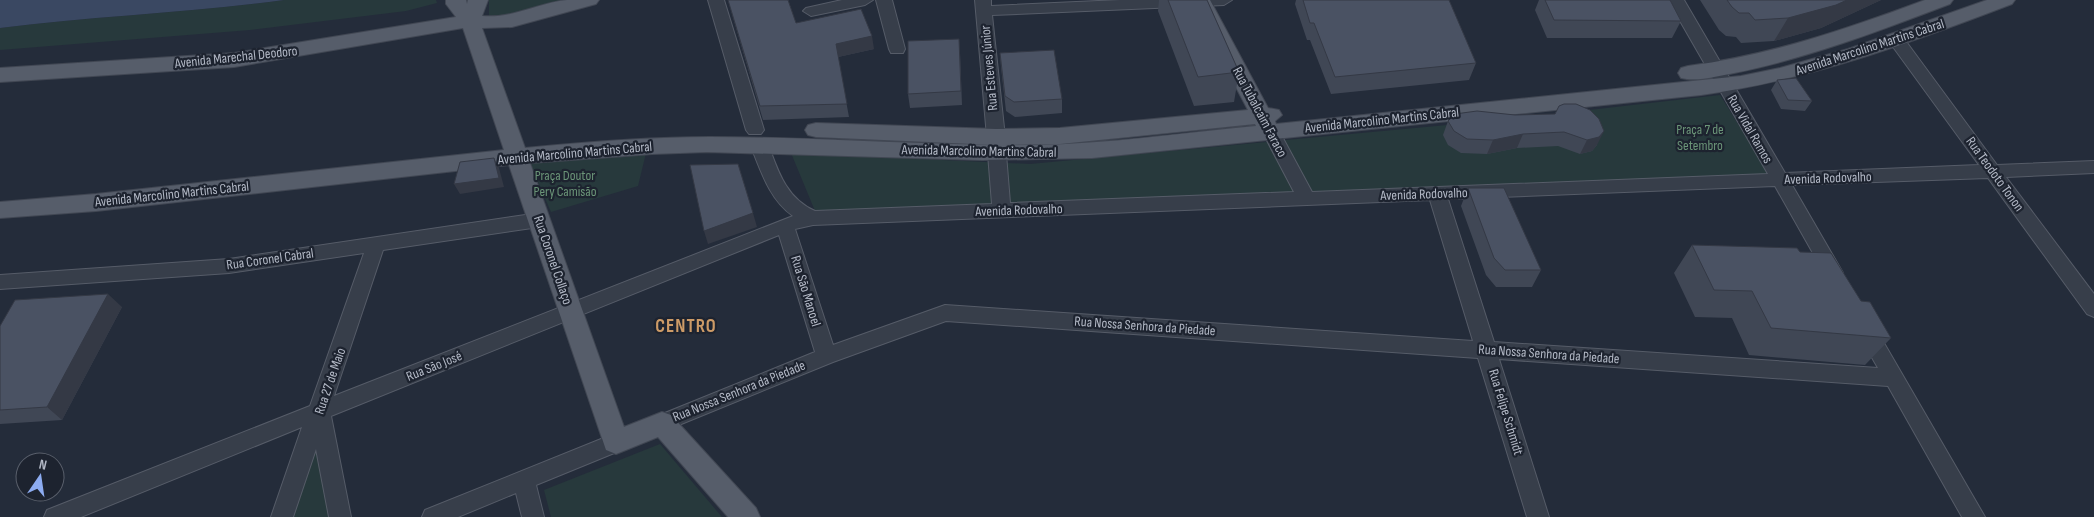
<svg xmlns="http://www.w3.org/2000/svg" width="2094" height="517" font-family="'Sofia Sans Condensed',sans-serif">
	<rect width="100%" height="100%" fill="#242c3a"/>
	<path fill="#27393c" d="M284 0H436L437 3 406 11 250 30 0 50V28C95 16 190 13 284 0Z
		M489 0H566L518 15 489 18Z
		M1720 95 1769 174 815 211 791 153 1030 164 1512 119Z
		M646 153 638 186 551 212 530 163Z
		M317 442 330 517H293Z
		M660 444 722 517H551L544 490Z"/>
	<path fill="#3a4862" d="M0 0H284C190 13 95 16 0 28Z"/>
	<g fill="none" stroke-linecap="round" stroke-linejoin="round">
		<defs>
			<path id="minor" d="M708 0H724L764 130 761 134H749L746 130Z
				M842 0H873L865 5 811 16 803 11 806 8Z
				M876 0H892L905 49 903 53H891L889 49Z
				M975 0H991V6L1120 0H1232L1224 5 992 15 1005 137 1002 141H990L987 137Z
				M1668 0H1684L1785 173 1979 165 1888 40 1890 36H1902L1997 165 2094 161V173L2006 177 2094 294V317L2087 314 1988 178 1792 185 1843 273 1841 278 1834 280 1827 278 1775 186 1448 199 1494 342 1878 368 1856 330 1859 324 1866 322 1873 324 1985 517H1962L1888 386 1499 359 1549 517H1527L1478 358 946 321 833 362 669 429 662 432 655 429 652 423 655 417 815 352 779 235 331 416 351 517H329L316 449 293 517H271L302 427 81 517H44L47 510 310 406 364 253 229 273 0 289V275L229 259 539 213 545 215 548 220 545 225 539 227 383 250 334 396 793 216C769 199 761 171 750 144L753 140 759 138 765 140 768 144C778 171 786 198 815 211L992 204 988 154 991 150 997 148 1003 150 1006 154 1010 203 1294 192 1262 131 1265 127H1277L1312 192 1768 174ZM1430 200 1473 341 945 305 833 345 795 229 813 225Z
				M616 433 624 435 627 442 624 449 536 485 544 517H522L516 493 458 517H422L425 510Z"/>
			<path id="major" d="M446 0H466L467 4 468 0H488L482 16C512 19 538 3 567 0 577 0 588 0 599 0L596 4 512 27 482 28 525 148C586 142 648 137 710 137 818 137 926 146 1034 145 1108 144 1182 133 1256 126L1255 124 1060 144 996 145 816 137 808 135 805 130 808 125 816 123 996 129 1060 128 1248 110 1190 0H1210L1268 108 1279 110 1282 115 1275 121 1276 124 1741 76 1780 68 1848 49 1987 0H2015L2012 4C1910 43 1809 80 1701 95L1092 158 982 160 707 152 652 154 530 163 624 427 662 412 671 415 756 508 760 517H728L658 437 616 454 606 450 509 165 96 211 0 218V202L96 194 504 150 463 28 234 67 0 82V68L234 53 456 17 446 4Z
				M1925 0H1953L1950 4C1879 31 1808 58 1734 73 1718 76 1697 82 1681 78L1678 73 1681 68 1688 66C1771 55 1847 29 1925 0Z"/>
		</defs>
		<use href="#minor" stroke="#565c68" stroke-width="2"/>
		<use href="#major" stroke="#414753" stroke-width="2"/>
		<use href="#minor" fill="#373e4a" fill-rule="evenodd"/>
		<use href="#major" fill="#565d6a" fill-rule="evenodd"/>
	</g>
	<path fill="#404755" d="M728 0H788L796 23 874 49 838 57 849 117 763 120Z
		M1159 0H1207L1239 72 1234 102 1194 106 1158 11Z
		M1296 0H1449L1476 63 1469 80 1331 94 1310 40H1307L1295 4Z
		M1539 0H1670L1681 21 1672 38H1547L1535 10Z
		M1700 0H1881L1821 28 1774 41 1741 43 1736 37 1726 36 1719 30Z
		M960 53 962 105 910 108 908 94Z
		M1000 53 1062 99V113L1015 117 1006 111 1001 67Z
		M1777 80 1812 101 1805 111 1781 109 1771 90Z
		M1555 114 1597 145 1592 151 1580 154 1558 146 1517 148 1487 154 1461 153 1448 145 1443 135 1448 121 1515 115Z
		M1468 188 1541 270 1532 287H1496L1486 275 1461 206Z
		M1692 245 1800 252 1861 301 1891 338 1865 365 1749 355 1732 318 1695 317 1674 273Z
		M122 307 62 420 0 424V326Z"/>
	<path fill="#343945" d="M1847 0H1881L1821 28 1774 41 1788 18Z
		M872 36 874 49 838 57 836 44Z
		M1604 131 1597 145 1592 151 1580 154 1587 140Z
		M1523 134 1517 148 1487 154 1493 140Z
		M494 158 499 168 504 187 460 194 454 184Z
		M753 213 757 227 708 244 704 231Z
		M108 294 122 307 62 420 47 407Z"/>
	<path fill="#4a5263" stroke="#343945" d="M728 0H788L796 23 861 9 872 36 836 44 847 104 760 106Z
		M1168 0H1207L1239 72 1198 77Z
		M1303 0H1449L1476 63 1335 77 1314 23H1310Z
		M1545 0H1670L1681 21 1554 20Z
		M1727 0H1847L1836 5 1788 18 1755 20 1749 13H1739L1732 7Z
		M959 39 961 91 908 94V41Z
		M1054 50 1062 99 1014 102 1005 96 1000 53Z
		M1796 78 1812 101 1788 100 1777 80Z
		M1564 104H1576L1590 110 1599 119 1604 131 1599 137 1587 140 1564 132 1523 134 1493 140 1467 139 1454 131 1448 121 1455 114 1477 111 1515 115 1555 114 1559 106Z
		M494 158 499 178 454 184 460 162Z
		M738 164 753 213 704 231 690 165Z
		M1468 188H1504L1541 270H1505L1494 258Z
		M1692 245 1797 248 1800 252 1831 253 1861 301 1870 302 1891 338 1771 328 1752 291 1714 290Z
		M108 294 47 407 0 410V326L15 300Z"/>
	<g text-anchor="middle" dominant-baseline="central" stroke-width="4.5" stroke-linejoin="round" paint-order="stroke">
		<g font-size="14" fill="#b3b9c6" stroke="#1d232f">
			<text transform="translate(1870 47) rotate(-18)">Avenida Marcolino Martins Cabral</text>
			<text transform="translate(236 57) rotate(-6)">Avenida Marechal Deodoro</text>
			<text transform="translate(989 68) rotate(-95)">Rua Esteves Júnior</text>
			<text transform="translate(1260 112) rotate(62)">Rua Tubalcaim Faraco</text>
			<text transform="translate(1382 120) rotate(-6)">Avenida Marcolino Martins Cabral</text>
			<text transform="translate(1750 129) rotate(60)">Rua Vidal Ramos</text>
			<text transform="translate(979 151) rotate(1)">Avenida Marcolino Martins Cabral</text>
			<text transform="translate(575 153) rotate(-5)">Avenida Marcolino Martins Cabral</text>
			<text transform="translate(1995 174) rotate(54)">Rua Teodoto Tonon</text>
			<text transform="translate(1828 178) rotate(-2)">Avenida Rodovalho</text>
			<text transform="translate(172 194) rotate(-6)">Avenida Marcolino Martins Cabral</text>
			<text transform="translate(1424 194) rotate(-2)">Avenida Rodovalho</text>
			<text transform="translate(1019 210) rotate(-2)">Avenida Rodovalho</text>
			<text transform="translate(270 259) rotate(-8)">Rua Coronel Cabral</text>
			<text transform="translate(553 260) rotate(71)">Rua Coronel Collaço</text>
			<text transform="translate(806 291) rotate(73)">Rua São Manoel</text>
			<text transform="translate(1145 326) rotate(4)">Rua Nossa Senhora da Piedade</text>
			<text transform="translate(1549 354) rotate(4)">Rua Nossa Senhora da Piedade</text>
			<text transform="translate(434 366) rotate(-22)">Rua São José</text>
			<text transform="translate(330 381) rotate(-71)">Rua 27 de Maio</text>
			<text transform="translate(739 391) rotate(-22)">Rua Nossa Senhora da Piedade</text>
			<text transform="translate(1506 412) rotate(73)">Rua Felipe Schmidt</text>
		</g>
		<g font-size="14" fill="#6b9578" stroke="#1d232f">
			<text x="1700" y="129">Praça 7 de<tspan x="1700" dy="16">Setembro</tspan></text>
			<text x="565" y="175">Praça Doutor<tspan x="565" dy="16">Pery Camisão</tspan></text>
		</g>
		<g font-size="19" font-weight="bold" letter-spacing="1" fill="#cd9b67" stroke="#1d232f">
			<text x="686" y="326">CENTRO</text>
		</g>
	</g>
	<g transform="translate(40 477) rotate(13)"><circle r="24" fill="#1d232f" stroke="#595f6b"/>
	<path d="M0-4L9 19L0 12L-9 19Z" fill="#8dacf1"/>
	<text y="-8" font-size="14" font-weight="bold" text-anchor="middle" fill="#b3b9c6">N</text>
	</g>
</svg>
